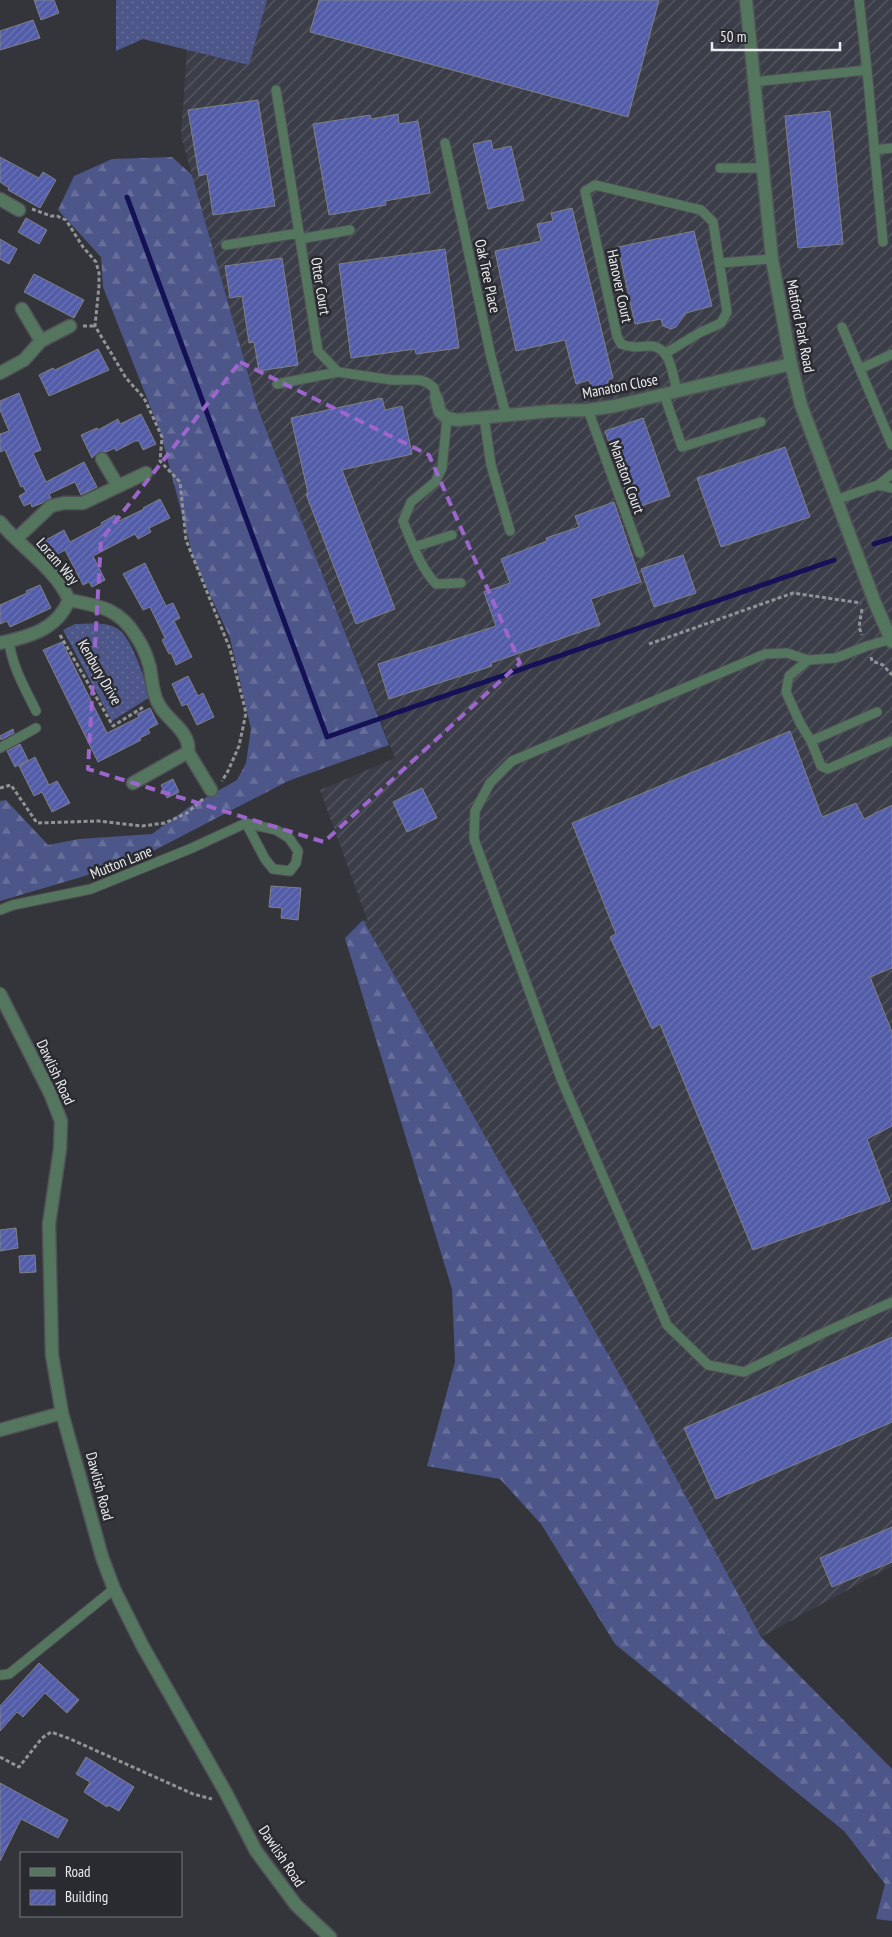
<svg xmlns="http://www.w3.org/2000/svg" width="892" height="1937" font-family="'PT Sans Narrow',sans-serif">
	<defs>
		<pattern id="industrial-furrows" width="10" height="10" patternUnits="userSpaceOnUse" patternTransform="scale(1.25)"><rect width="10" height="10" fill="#3b3e48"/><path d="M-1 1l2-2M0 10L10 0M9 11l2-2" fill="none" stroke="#585a63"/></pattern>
		<pattern id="grass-dots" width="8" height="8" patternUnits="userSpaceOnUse" patternTransform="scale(1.25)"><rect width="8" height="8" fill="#4d5689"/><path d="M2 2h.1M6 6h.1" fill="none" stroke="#676e9a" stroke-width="1.8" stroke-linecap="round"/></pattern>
		<pattern id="forest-firs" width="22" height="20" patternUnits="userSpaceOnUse" patternTransform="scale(1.25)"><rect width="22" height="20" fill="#4d5689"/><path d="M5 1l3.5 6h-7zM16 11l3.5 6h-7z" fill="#676e9a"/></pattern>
		<pattern id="building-hatch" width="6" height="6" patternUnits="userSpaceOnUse" patternTransform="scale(1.25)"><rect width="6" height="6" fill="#525ca8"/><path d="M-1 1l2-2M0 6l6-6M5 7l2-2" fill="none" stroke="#6b74b4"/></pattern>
	</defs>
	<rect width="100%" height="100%" fill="#34353a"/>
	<path fill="url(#industrial-furrows)" d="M267 0H892V1566L761 1637 643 1416 363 920 368 922 320 790 395 758 258 409 181 136 187 48 249 65Z"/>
	<path fill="url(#grass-dots)" d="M116 0H267L249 65 143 39 116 51Z
		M75 624C89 624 106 621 118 629 132 638 145 680 150 697L112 721 63 630Z"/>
	<path fill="url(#forest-firs)" d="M172 157 192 175 258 409 389 745 288 781 132 862 0 901V801L6 800 48 845 79 839 152 834 189 807 237 780 246 763 251 729 230 638 194 560 160 431 103 287 101 257 58 210 74 176 112 159Z
		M363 920 643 1416 761 1637 892 1769V1921L876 1919 885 1884 844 1831 615 1644 541 1524 500 1479 427 1466 455 1362 452 1289 345 938Z"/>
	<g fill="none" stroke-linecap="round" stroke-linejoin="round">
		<path stroke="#151157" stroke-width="5" d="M127 197 327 737 834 560
			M874 544 892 538"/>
	</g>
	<path fill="url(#building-hatch)" stroke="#7f8085" d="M34 0H54L59 13 41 20Z
		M319 0H659L628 117 310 32Z
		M33 20 40 38 0 50V31Z
		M258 100 275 206 213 215 207 174 199 176 188 110Z
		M830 111 843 244 798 248 785 116Z
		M398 114 399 124 418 121 430 193 385 201 386 205 329 215 313 124 370 115 371 119Z
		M491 140 493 150 511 146 524 200 488 209 473 144Z
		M0 157 39 178 43 172 56 180 40 208 8 190 9 188 0 182Z
		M572 208 613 378 608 380V386L592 389 589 380 576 384 565 340 516 351 495 251 541 241 537 224 553 221 551 213Z
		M26 218 47 230 39 244 18 232Z
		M694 231 712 306 686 313 676 327 671 329 663 326 661 319 635 324 618 247Z
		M0 239 17 249 9 264 0 259Z
		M445 249 459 348 416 354 415 349 351 358 339 264Z
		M282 258 298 365 259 371 254 342 249 343 242 296 230 298 225 266Z
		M34 274 84 300 74 318 24 292Z
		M98 349 109 370 49 396 39 375 53 368 55 370Z
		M19 393 41 450 33 453 46 482 84 462 97 487 81 495 75 482 49 494 51 498 42 503 32 507 31 503 24 506 19 496 26 492 23 486 21 487 5 450 0 452V434L9 431 0 410V401Z
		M382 398 385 410 402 406 412 454 342 470 395 609 356 624 306 494 308 493 291 418Z
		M141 414 156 444 143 450 139 441H135L116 451 115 448 106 452H98L92 458 81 435 97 428 98 430 118 419 120 424Z
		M643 418 670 496 632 509 605 431Z
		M785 447 810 517 721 547 697 478Z
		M160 499 170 518 149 528 151 532 138 539 135 534 93 556 105 580 92 587 89 582 83 585 65 550 52 557 44 541 64 530 70 542 102 525 101 523 115 515 119 521 144 509 143 508Z
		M614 502 641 582 591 599 600 625 491 663 492 666 389 699 378 664 496 626 484 592 510 583 501 559 547 541 546 538 579 527 575 516Z
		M683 555 696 593 654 607 641 569Z
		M145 563 166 606 173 603 180 618 174 621 192 657 176 665 171 653 169 654 162 640 165 638 150 607 143 610 123 574Z
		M40 585 51 608 10 627 7 621 0 624V605L27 593 26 591Z
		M62 642 107 733 139 717 137 714 150 708 158 724 148 729 150 733 140 738 141 740 98 762 43 650Z
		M188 676 198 696 203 693 214 717 197 725 187 704 182 706 172 684Z
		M13 729 14 733 1 740 0 736Z
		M790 731 822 817 856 803 864 819 892 805V968L870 977 892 1032V1126L867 1139 890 1201 753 1250 660 1024 652 1029 610 937 616 934 572 823Z
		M20 744 28 760 15 767 7 751Z
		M35 757 49 785 57 781 70 803 52 812 42 792 34 796 19 766Z
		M173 779 179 792 167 798 161 785Z
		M422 788 437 818 407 832 393 802Z
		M271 886 301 888 298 920 281 918 282 908 269 907Z
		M16 1228 18 1248 0 1251V1230Z
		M35 1255 36 1272 20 1273 19 1256Z
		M892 1337V1422L716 1499 684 1428Z
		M892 1527V1562L832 1587 820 1558Z
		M39 1663 79 1700 67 1713 45 1693 23 1717 17 1712 0 1731V1706Z
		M86 1757 134 1787 119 1811 108 1805 107 1807 84 1792 90 1782 76 1774Z
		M0 1783 68 1820 58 1838 21 1819 0 1861Z"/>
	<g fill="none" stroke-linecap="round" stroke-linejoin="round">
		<defs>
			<path id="service" d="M867 70 883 242
				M753 82 867 70 859 0
				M276 90 318 351 338 372 392 380H420L428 383 434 388 436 397
				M445 143 491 357 506 415
				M874 150 892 148
				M720 168H762
				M300 239 350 230
				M226 245 299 233
				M719 263 772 259
				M842 327 892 445
				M666 353 699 333 721 323 727 312 713 222 701 210 595 185 585 191 617 336 621 344C630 348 638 347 648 346 671 345 672 373 677 391
				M860 369 892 354
				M277 384 338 372
				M664 394 682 447 761 422
				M588 410 640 553
				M484 417 491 465 510 531
				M447 418 442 468 435 482 411 502 403 521C412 543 420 567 436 584L461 583
				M878 485 892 488
				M836 500 878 485 892 474
				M414 547 452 535
				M891 639 867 646 836 658 808 660 787 653 765 654 512 761 490 783 475 811 474 839 562 1081 667 1325 708 1365 744 1372 823 1333 892 1302
				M9 641C12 667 25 688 36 711
				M808 660 789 676 786 692 800 723 811 741 877 712
				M811 741 821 766 828 769 891 741
				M0 748 36 728
				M0 910 13 905 91 889 192 848 246 823 276 830 289 838 298 851 296 863 290 871 273 869 265 859 246 823
				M0 1675 9 1674 114 1589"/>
			<path id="minor" d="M746 0 772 259 791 364 801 405 875 603 892 642
				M0 199 19 210
				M22 309 41 341
				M0 373 24 360 41 341 70 326
				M436 397 440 412 447 418 457 420 551 411 588 410 615 406 791 364
				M102 459 118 486
				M0 522C21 548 55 568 69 600 99 606 119 608 136 636 143 646 147 656 150 668 152 681 153 697 161 708 170 722 191 733 188 752L211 790
				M16 539 51 506 64 503H83L146 473
				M0 643C28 637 57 630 69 600
				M133 783 188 752
				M0 994 50 1093 61 1121 60 1149 49 1224 52 1355 62 1413 102 1557 114 1589 142 1645 226 1793 256 1851 296 1905 330 1937
				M0 1430 62 1413"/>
		</defs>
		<use href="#service" stroke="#515257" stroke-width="11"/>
		<use href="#minor" stroke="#515257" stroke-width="15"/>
		<path stroke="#929397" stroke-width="3" stroke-dasharray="4 2.5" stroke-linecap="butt" d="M32 209 51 216H57L66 220 83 247 96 262 99 273V286L95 326 126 378 144 398 152 415 162 437 160 461 180 482 186 540 230 649 246 713 239 746 228 771 222 781
			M83 326H95
			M862 609 859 627 862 635
			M60 635 113 726 145 706
			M649 644 793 593 861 603
			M871 657 872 661 883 665 892 675
			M0 788 11 785 37 823 99 821 142 826 165 823 187 813 203 799
			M0 1757 19 1767 42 1738 51 1732 68 1738 193 1794 212 1799"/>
		<use href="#service" stroke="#54765e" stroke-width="9"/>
		<use href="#minor" stroke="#54765e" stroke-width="12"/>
	</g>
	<path fill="none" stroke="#9d66cd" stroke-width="4" stroke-dasharray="10 6" stroke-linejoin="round" d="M240 362 429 455 520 663 324 842 88 769 101 540Z"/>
	<g text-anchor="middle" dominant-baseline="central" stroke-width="5" stroke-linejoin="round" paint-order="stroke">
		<g font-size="15" fill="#ebecef" stroke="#2a2b30">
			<text transform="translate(488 276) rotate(78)">Oak Tree Place</text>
			<text transform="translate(321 286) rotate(81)">Otter Court</text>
			<text transform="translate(620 286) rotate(78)">Hanover Court</text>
			<text transform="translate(801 326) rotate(79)">Matford Park Road</text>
			<text transform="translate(620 386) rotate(-11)">Manaton Close</text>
			<text transform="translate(627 477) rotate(70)">Manaton Court</text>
			<text transform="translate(58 561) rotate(49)">Loram Way</text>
			<text transform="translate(100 672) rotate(60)">Kenbury Drive</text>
			<text transform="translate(121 862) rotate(-22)">Mutton Lane</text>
			<text transform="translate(56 1072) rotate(65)">Dawlish Road</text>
			<text transform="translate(100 1486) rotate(75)">Dawlish Road</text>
			<text transform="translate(282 1856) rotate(56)">Dawlish Road</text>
		</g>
	</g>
	<rect x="20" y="1852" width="162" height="65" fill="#2a2b30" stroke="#77787c"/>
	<rect x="30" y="1868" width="25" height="8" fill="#54765e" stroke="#77787c"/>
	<text x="65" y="1877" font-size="15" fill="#ebecef">Road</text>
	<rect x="30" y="1890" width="25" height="15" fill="url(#building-hatch)" stroke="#77787c"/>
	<text x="65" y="1902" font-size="15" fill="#ebecef">Building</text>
	<path d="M712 42v8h128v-8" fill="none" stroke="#ebecef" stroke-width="2.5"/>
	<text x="720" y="42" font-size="15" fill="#ebecef" stroke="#2a2b30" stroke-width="4" paint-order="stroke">50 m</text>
</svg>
